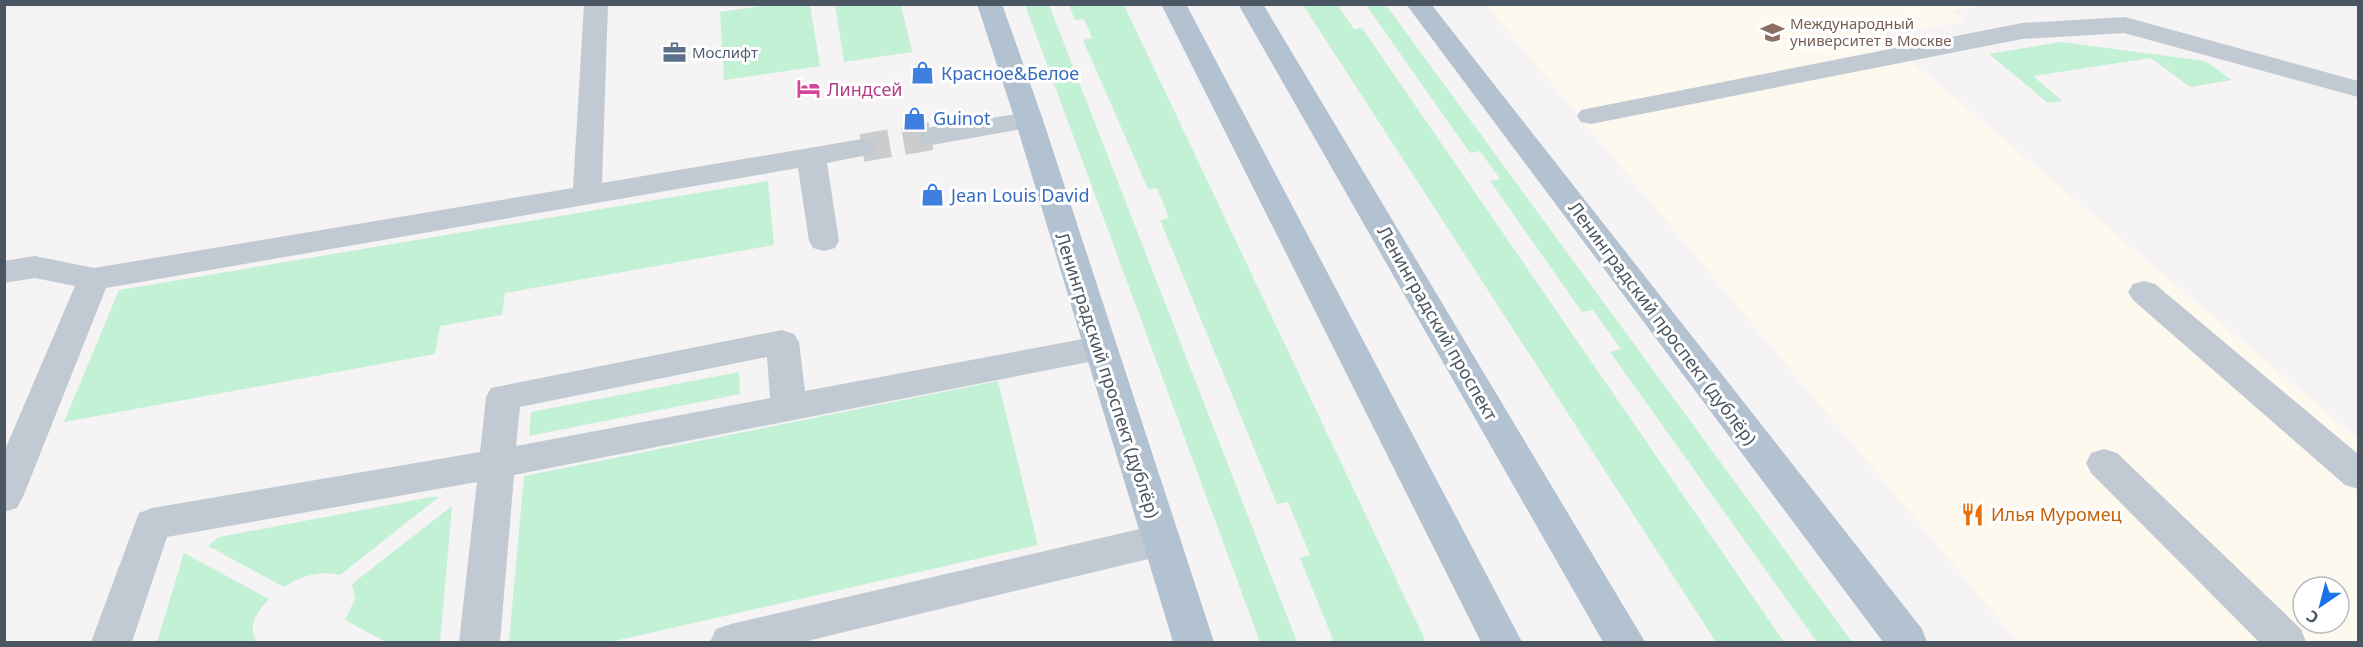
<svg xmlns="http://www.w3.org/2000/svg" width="2363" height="647" font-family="'Noto Sans',sans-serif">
	<rect width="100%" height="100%" fill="#f5f3f3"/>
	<path fill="#fdf9ef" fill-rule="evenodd" d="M1486 5H1986L1952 11 1965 22 1902 32 1895 28 1877 32 2358 439V642H2018ZM2303 587H2339V623H2303Z"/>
	<path fill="#c3f1d5" d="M775 4 810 5 820 66 724 80 720 12Z
		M835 5H901L912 52 844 62Z
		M1025 5H1049L1297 642H1260Z
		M1069 5H1124L1426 642H1334L1300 558 1310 555 1288 502 1277 504 1160 220 1169 218 1157 188 1148 189 1083 40 1092 38 1084 19 1075 20Z
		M1303 5H1346L1339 7 1354 29 1362 28 1784 642H1716Z
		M1366 5H1386L1852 642H1817L1610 352 1621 349 1593 310 1582 312 1490 181 1500 179 1480 151 1470 153Z
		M2061 42 2205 61 2232 80 2190 87 2151 58 2033 76 2062 101 2048 103 1989 54Z
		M768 181 774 245 505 293 502 315 440 326 435 354 64 422 119 290Z
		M739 372 740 394 529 436 531 412Z
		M998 381 1038 545 610 642H509L524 476Z
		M431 497H439L340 575C319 570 301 576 284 587L208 546 219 537Z
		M452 506 440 642H386L345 620 355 599 352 584Z
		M184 553 269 599C258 610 247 626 256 640L253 642H157Z"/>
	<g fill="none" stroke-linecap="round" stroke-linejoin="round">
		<path stroke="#caccce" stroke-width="28" stroke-dasharray="28 14" stroke-linecap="butt" d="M862 148 932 136"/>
		<path fill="#c1cad2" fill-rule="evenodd" d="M584 4H608L602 183 862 139 872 142 876 148 872 154 827 163 839 241 835 248 824 251 813 248 809 241 798 168 106 288 23 497 17 508 4 512V452L75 286 35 278 4 283V261L35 256 94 268 573 188Z
			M2125 17 2358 81V97L2124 33 2022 39 1591 124 1581 122 1577 116 1581 110 1591 108 2022 23Z
			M1029 112 1039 114 1043 120 1039 126 932 145 922 142 918 136 922 130 932 127Z
			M2144 281 2155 284 2358 454V489L2345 485 2133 300 2128 292 2133 284Z
			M782 330 794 334 799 342 805 391 1099 336 1111 339 1116 348 1111 357 1099 360 514 475 500 642H459L477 482 167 537 132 642H91L139 513 152 508 480 452 486 397 491 388ZM767 357 770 398 516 446 520 407Z
			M2104 449 2117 453 2301 629 2306 642H2259L2091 473 2086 463 2091 453Z
			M1161 524 1175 529 1180 540 1175 551 1161 556 803 642H710L716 629 731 624Z"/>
		<path fill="#b3c2d1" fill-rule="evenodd" d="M977 4H1002L1043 120 1214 642H1173L1015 120Z
			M1161 4H1186L1522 642H1481Z
			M1238 4H1263L1645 642H1603Z
			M1406 4H1431L1922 629 1927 642H1883Z"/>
	</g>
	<defs>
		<symbol id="university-bare" viewBox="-9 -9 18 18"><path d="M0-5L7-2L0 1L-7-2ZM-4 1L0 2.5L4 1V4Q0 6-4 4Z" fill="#8d6e63" stroke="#fff" stroke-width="2.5" paint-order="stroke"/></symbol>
		<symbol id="office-bare" viewBox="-9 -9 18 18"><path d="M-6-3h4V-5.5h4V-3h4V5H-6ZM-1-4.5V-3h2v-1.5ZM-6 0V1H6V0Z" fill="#5c6f8a" stroke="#fff" stroke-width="2.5" paint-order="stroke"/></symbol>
		<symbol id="shop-bare" viewBox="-9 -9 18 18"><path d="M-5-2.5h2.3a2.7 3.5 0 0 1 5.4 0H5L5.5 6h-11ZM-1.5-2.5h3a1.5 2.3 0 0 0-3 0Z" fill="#3f7fe0" stroke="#fff" stroke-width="2.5" paint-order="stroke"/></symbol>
		<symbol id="hotel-bare" viewBox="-9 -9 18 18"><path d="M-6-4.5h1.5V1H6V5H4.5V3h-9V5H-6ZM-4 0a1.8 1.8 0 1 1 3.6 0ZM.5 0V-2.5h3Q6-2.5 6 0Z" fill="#d1479c" stroke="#fff" stroke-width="2.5" paint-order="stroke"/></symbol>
		<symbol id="restaurant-bare" viewBox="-9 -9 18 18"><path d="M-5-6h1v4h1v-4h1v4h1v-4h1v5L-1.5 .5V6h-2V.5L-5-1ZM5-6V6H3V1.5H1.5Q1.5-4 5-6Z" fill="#e8710a" stroke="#fff" stroke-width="2.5" paint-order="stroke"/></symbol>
	</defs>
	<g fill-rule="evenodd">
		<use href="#university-bare" x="1756" y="16" width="33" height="33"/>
		<use href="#office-bare" x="658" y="36" width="33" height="33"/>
		<use href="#shop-bare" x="906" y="56" width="33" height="33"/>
		<use href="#hotel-bare" x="792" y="72" width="33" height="33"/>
		<use href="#shop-bare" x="898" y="102" width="33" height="33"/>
		<use href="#shop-bare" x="916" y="178" width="33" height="33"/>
		<use href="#restaurant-bare" x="1956" y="498" width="33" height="33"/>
	</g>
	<g text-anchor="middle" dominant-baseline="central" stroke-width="6" stroke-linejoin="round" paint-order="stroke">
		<g font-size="15" fill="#785e54" stroke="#fff" text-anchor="start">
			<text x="1790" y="23">Международный<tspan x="1790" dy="17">университет в Москве</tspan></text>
		</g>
		<g font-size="15" fill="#4e5e75" stroke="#fff" text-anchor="start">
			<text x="692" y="52">Мослифт</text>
		</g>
		<g font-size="18" fill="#366cbe" stroke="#fff" text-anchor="start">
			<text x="941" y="73">Красное&amp;Белое</text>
			<text x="933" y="118">Guinot</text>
			<text x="951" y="195">Jean Louis David</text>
		</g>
		<g font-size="18" fill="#b23c85" stroke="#fff" text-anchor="start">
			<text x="827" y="89">Линдсей</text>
		</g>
		<g font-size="18" fill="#4a5661" stroke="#fff">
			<text transform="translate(1438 323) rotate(60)">Ленинградский проспект</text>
			<text transform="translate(1663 323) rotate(53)">Ленинградский проспект (дублёр)</text>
			<text transform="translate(1108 375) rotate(72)">Ленинградский проспект (дублёр)</text>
		</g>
		<g font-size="18" fill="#c56008" stroke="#fff" text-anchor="start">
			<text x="1991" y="514">Илья Муромец</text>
		</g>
	</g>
	<rect width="2363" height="647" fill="none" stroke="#4a5661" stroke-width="12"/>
	<g transform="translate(2321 605) rotate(215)"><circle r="28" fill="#ffffff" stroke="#b7bbc0" stroke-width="1.5"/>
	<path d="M0-4.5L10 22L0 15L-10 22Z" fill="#1a73e8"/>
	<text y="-9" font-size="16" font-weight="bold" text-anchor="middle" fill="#4a5661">С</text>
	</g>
</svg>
